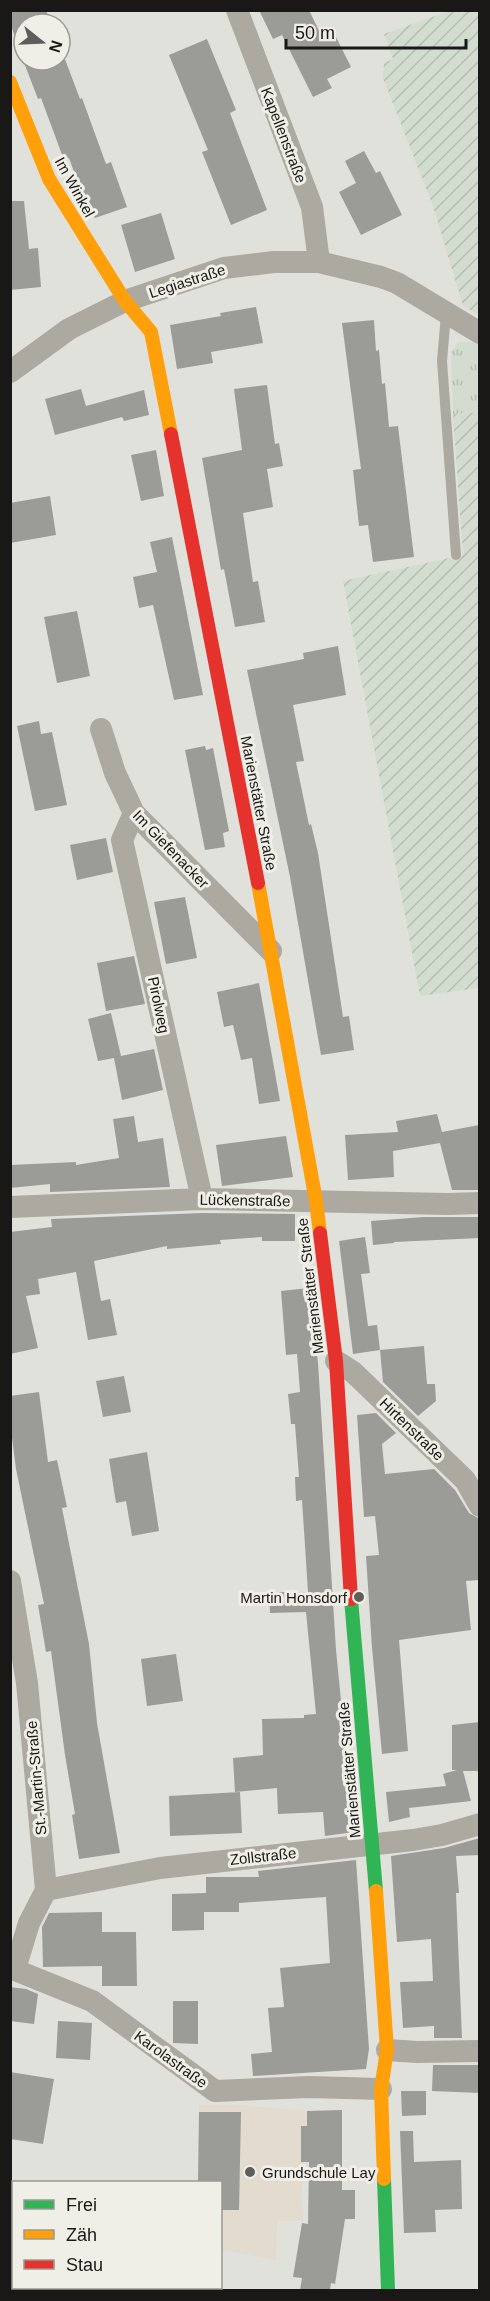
<svg xmlns="http://www.w3.org/2000/svg" width="490" height="2301" font-family="Arial,sans-serif">
	<defs>
		<pattern id="park-tufts" width="24" height="20" patternUnits="userSpaceOnUse" patternTransform="scale(1.5)"><rect width="24" height="20" fill="#d2ddd0"/><path d="M3 7l-1-3M5 7V3M7 7l1-3M15 17l-1-3M17 17v-4M19 17l1-3" fill="none" stroke="#b4bdb2"/></pattern>
		<pattern id="garden-furrows" width="10" height="10" patternUnits="userSpaceOnUse" patternTransform="scale(1.5)"><rect width="10" height="10" fill="#d2ddd0"/><path d="M-1 1l2-2M0 10L10 0M9 11l2-2" fill="none" stroke="#b4bdb2"/></pattern>
	</defs>
	<rect width="100%" height="100%" fill="#e1e1dc"/>
	<path fill="#e2dbce" d="M199 2105H241L307 2111 342 2110V2161L301 2162 303 2221H277L276 2260 221 2250 220 2182H198Z"/>
	<path fill="url(#park-tufts)" d="M459 342H472L479 345V412L453 414 451 351Z"/>
	<path fill="url(#garden-furrows)" d="M452 10 479 11V315L463 306 433 206 383 78 384 63 393 59 384 34Z
		M479 412V988L420 996 343 581 463 555 453 414Z"/>
	<path fill="#9b9b98" d="M10 10H46L51 24H24V60H60V46L80 99 82 98 106 164 111 162 127 207 95 218 85 202 69 158 64 160 41 98 38 99 18 47 10 22Z
		M259 10H309L320 33 331 27 351 67 327 79 332 88 313 97 282 35 273 39Z
		M207 39 236 110 230 113 267 210 231 225 202 152 208 150 169 55Z
		M364 151 376 173 380 171 402 215 361 235 339 192 356 183 345 161Z
		M10 201H24L29 249 38 248 41 287 10 290Z
		M161 213 175 259 135 272 121 225Z
		M256 307 263 343 211 352 213 363 177 369 170 325 221 316 220 313Z
		M374 320 376 351 379 350 382 384 385 383 389 427 398 426 414 557 373 562 368 525 359 526 353 470 361 469 342 323Z
		M267 385 275 444 279 443 283 466 267 469 273 507 243 513 253 582 258 581 265 622 235 627 224 569 221 570 202 458 242 450 234 389Z
		M81 389 86 406 144 390 149 415 124 421 122 417 55 435 45 399Z
		M156 450 164 496 141 501 131 455Z
		M50 496 56 535 10 543V503Z
		M172 537 203 695 174 700 153 605 139 608 133 577 157 572 150 542Z
		M77 611 90 676 57 683 44 617Z
		M338 646 346 695 293 705 304 761 296 762 309 825 311 824 318 853 343 1017 349 1016 354 1050 321 1055 290 877 247 670 304 659 303 653Z
		M39 721 41 734 52 732 67 805 35 811 17 726Z
		M205 746 206 750 213 748 229 831 223 833 225 847 205 850 185 750Z
		M106 838 113 872 77 880 70 845Z
		M185 897 197 958 166 964 154 902Z
		M134 956 145 1004 106 1011 97 963Z
		M259 983 280 1101 259 1104 252 1058 241 1060 233 1025 224 1027 217 992Z
		M111 1013 121 1056 154 1049 163 1090 122 1100 114 1058 98 1061 88 1019Z
		M437 1114 442 1132 479 1125 480 1190H452L440 1143 393 1151 394 1177 348 1180 345 1135 398 1132 396 1121Z
		M134 1116 138 1142 163 1138 170 1187 50 1192V1184L10 1188V1165L76 1162V1165L119 1158 113 1119Z
		M286 1136 293 1177 222 1186 216 1145Z
		M202 1213 295 1214V1241H262V1237L220 1240 221 1244 167 1249V1246L94 1261 101 1301 110 1299 117 1335 88 1340 76 1272 38 1279 40 1294 26 1296 38 1348 10 1354V1232L52 1227 51 1219Z
		M424 1217H480V1238L394 1242V1243L373 1245 371 1221Z
		M365 1237 370 1273 361 1274 368 1326 377 1325 380 1350 353 1354 339 1241Z
		M309 1288 318 1363 336 1650 354 1832 325 1836 323 1812 278 1814 277 1788 235 1792 233 1758 263 1755 262 1719 304 1718V1715L316 1714 306 1612 270 1613 269 1592H308L302 1500 296 1501 295 1477H299L295 1424H291L288 1394 300 1392 297 1354 286 1355 281 1291Z
		M424 1346 427 1384H435L436 1401 418 1416 383 1382 380 1350Z
		M124 1376 131 1412 103 1417 96 1381Z
		M39 1392 48 1462 57 1460 67 1507 62 1508 89 1644 97 1723 120 1853 79 1859 72 1815 75 1814 65 1755 51 1651 46 1652 38 1605 44 1604 16 1469 10 1422V1396Z
		M376 1413 396 1433 382 1444 385 1474 434 1469 455 1490 469 1513 480 1519V1580L466 1581 471 1630 399 1640 408 1751 382 1754 372 1648 366 1556 379 1555 375 1516 364 1517 357 1415Z
		M147 1452 159 1531 132 1536 126 1501 116 1503 109 1459Z
		M176 1654 183 1701 147 1706 141 1659Z
		M480 1722V1771H463L471 1801 409 1808 410 1817 389 1822 386 1792 446 1786 443 1774 457 1770H452V1725Z
		M240 1792 242 1833 170 1836 169 1796Z
		M480 1838V1855L456 1856 459 1893H456L462 2038H434V2026L403 2028 400 1982 433 1981 431 1939 397 1942 391 1856 444 1848Z
		M356 1860 369 2049 366 2069 253 2076 251 2054 272 2052 268 2008 284 2007 280 1968 330 1963 326 1897 239 1903V1912H204V1930L172 1931V1894L206 1893V1877H259L258 1871Z
		M102 1912V1932H136L137 1986H102V1966L43 1967 42 1927 49 1913Z
		M10 1987 26 1989 38 1994 34 2024 10 2021Z
		M173 2001H198V2044L173 2043Z
		M58 2021 92 2023 90 2060 56 2058Z
		M433 2065H480V2093L432 2091Z
		M10 2072 54 2079 43 2144 10 2139Z
		M401 2091H426V2115L402 2116Z
		M342 2110V2190H355V2219H345L335 2284 331 2283 330 2290H300L302 2278 293 2277 302 2223 308 2224 309 2162H301V2126H307V2111Z
		M199 2112H241L239 2210H220V2182H198Z
		M400 2131H413L414 2162 461 2160 462 2209 435 2210 436 2232 404 2233Z"/>
	<g fill="none" stroke-linecap="round" stroke-linejoin="round">
		<path stroke="#aca9a0" stroke-width="10" d="M446 314 442 361 456 555"/>
		<path stroke="#aca9a0" stroke-width="22" d="M237 10 312 207 319 262
			M10 372 69 329 125 301 224 268 274 262H319L381 277 397 283 480 333
			M101 729 115 773 134 813 271 951
			M134 813 122 840 202 1199
			M10 1207 202 1199 448 1204 480 1203
			M336 1361 353 1372 465 1480 480 1506
			M10 1581 27 1683 46 1890 29 1923 15 1969
			M46 1890 160 1868 413 1840 442 1835 480 1824
			M10 1968 92 2001 215 2091 309 2087 381 2089
			M387 2050 417 2052 480 2051
			M10 2242 14 2243
			M142 2288 148 2290"/>
		<path stroke="#30b455" stroke-width="14" d="M351 1599 376 1891
			M384 2179 388 2290"/>
		<path stroke="#ff9f0a" stroke-width="14" d="M10 82 49 179 125 301 151 332 171 434
			M258 883 316 1201 320 1233
			M376 1891 387 2050 381 2089 384 2179"/>
		<path stroke="#e5322d" stroke-width="14" d="M171 434 258 883
			M320 1233 336 1361 351 1599"/>
	</g>
	<g fill="#5f5e5b" stroke="#f0efe7" stroke-width="2">
		<circle cx="359" cy="1597" r="6"/>
		<circle cx="250" cy="2172" r="6"/>
	</g>
	<g text-anchor="middle" dominant-baseline="central" stroke-width="6" stroke-linejoin="round" paint-order="stroke">
		<g font-size="15" fill="#191816" stroke="#f0efe7">
			<text transform="translate(284 135) rotate(69)">Kapellenstraße</text>
			<text transform="translate(75 187) rotate(61)">Im Winkel</text>
			<text transform="translate(187 281) rotate(-18)">Legiastraße</text>
			<text transform="translate(259 803) rotate(79)">Marienstätter Straße</text>
			<text transform="translate(171 849) rotate(46)">Im Giefenacker</text>
			<text transform="translate(159 1005) rotate(78)">Pirolweg</text>
			<text transform="translate(245 1200) rotate(1)">Lückenstraße</text>
			<text transform="translate(310 1286) rotate(-97)">Marienstätter Straße</text>
			<text transform="translate(412 1429) rotate(44)">Hirtenstraße</text>
			<text transform="translate(349 1770) rotate(-95)">Marienstätter Straße</text>
			<text transform="translate(36 1778) rotate(-95)">St.-Martin-Straße</text>
			<text transform="translate(263 1856) rotate(-6)">Zollstraße</text>
			<text transform="translate(171 2059) rotate(36)">Karolastraße</text>
		</g>
		<g font-size="15" fill="#191816" stroke="#f0efe7" text-anchor="end">
			<text x="347" y="1597">Martin Honsdorf</text>
			<text x="262" y="2172" text-anchor="start">Grundschule Lay</text>
		</g>
	</g>
	<rect width="490" height="2301" fill="none" stroke="#191816" stroke-width="24"/>
	<rect x="12" y="2181" width="210" height="108" fill="#f0efe7" stroke="#9a9993" stroke-width="1.5"/>
	<rect x="24" y="2200" width="30" height="9" fill="#30b455" stroke="#9a9993" stroke-width="1.5"/>
	<text x="66" y="2211" font-size="18" fill="#191816">Frei</text>
	<rect x="24" y="2230" width="30" height="9" fill="#ff9f0a" stroke="#9a9993" stroke-width="1.5"/>
	<text x="66" y="2241" font-size="18" fill="#191816">Zäh</text>
	<rect x="24" y="2260" width="30" height="9" fill="#e5322d" stroke="#9a9993" stroke-width="1.5"/>
	<text x="66" y="2271" font-size="18" fill="#191816">Stau</text>
	<g transform="translate(42 42) rotate(108)"><circle r="28" fill="#f0efe7" stroke="#9a9993" stroke-width="1.5"/>
	<path d="M0-4.5L10 22L0 15L-10 22Z" fill="#5f5e5b"/>
	<text y="-9" font-size="16" font-weight="bold" text-anchor="middle" fill="#191816">N</text>
	</g>
	<path d="M286 39v9h180v-9" fill="none" stroke="#191816" stroke-width="3"/>
	<text x="295" y="39" font-size="18" fill="#191816" stroke="#f0efe7" stroke-width="4.5" paint-order="stroke">50 m</text>
</svg>
